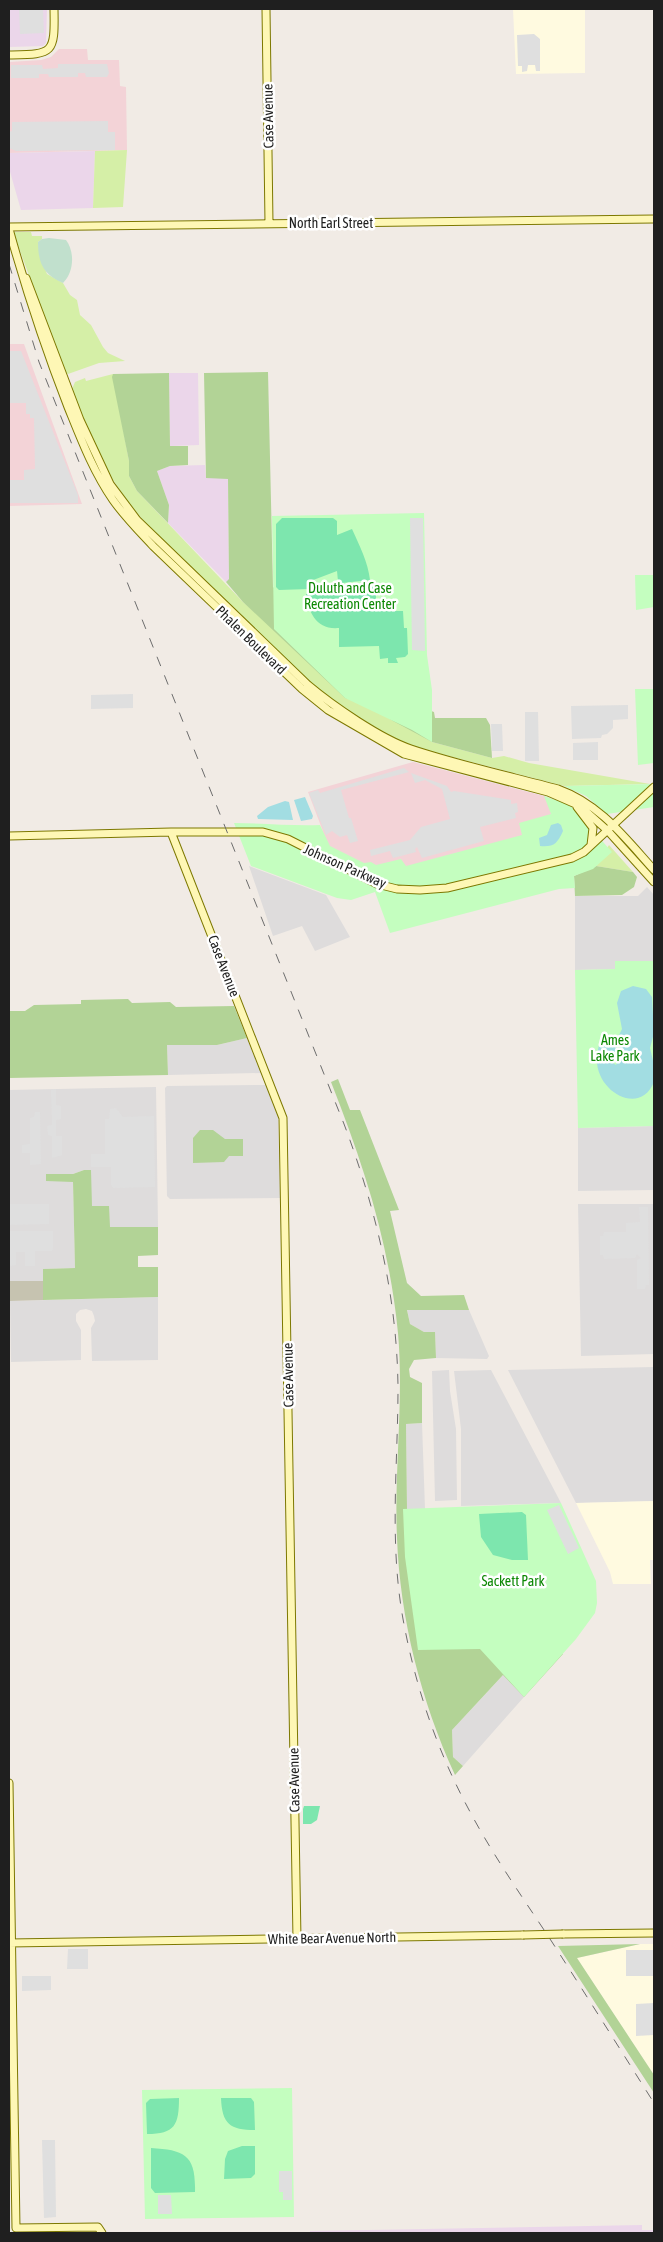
<svg xmlns="http://www.w3.org/2000/svg" width="663" height="2242" font-family="'Asap Condensed',sans-serif">
	<rect width="100%" height="100%" fill="#f1ebe5"/>
	<path fill="#dedcdc" d="M249 866 326 895 350 937 315 951 302 926 273 936Z
		M647 887 654 895V961H615V969L575 970V896H638Z
		M247 1038 261 1073 168 1075 167 1045H217Z
		M266 1085 278 1116 280 1198 170 1199 167 1196 165 1088 167 1086Z
		M156 1087 158 1227H110L92 1206 84 1170 73 1174H46V1181H73L75 1268 43 1269V1281H9V1090Z
		M654 1126V1190L578 1191V1128Z
		M578 1204H654V1354L581 1356Z
		M158 1297V1360L92 1361 91 1328 95 1321 94 1316 92 1311 86 1309 80 1310 76 1314V1321L81 1330V1360L11 1362 10 1301Z
		M407 1309 469 1310 489 1356 487 1359 436 1358 435 1333 424 1332 410 1324Z
		M654 1367V1501L576 1503 508 1370Z
		M449 1370 450 1391 456 1429 457 1500 435 1501 432 1371Z
		M491 1370 561 1503 461 1506V1429L454 1371Z
		M422 1423 425 1509H407L406 1424Z
		M504 1674 524 1697 463 1766 453 1757 452 1730Z"/>
	<path fill="#f3d3d7" d="M59 49H87L88 60H119L120 86 126 87 127 150 9 153V62L41 60 51 57Z
		M9 344H24L82 504 9 506Z
		M413 762 544 796 561 802 577 811 429 885 332 855 308 792Z"/>
	<path fill="#ebd6ea" d="M9 9H47L46 43 43 46 9 47Z
		M95 151 93 208 21 210 9 168V153Z
		M169 373H198L199 445 170 446Z
		M205 465 206 478H228L229 580 226 582 168 523 169 505 157 471 170 466Z
		M642 2225V2230H654V2233H310V2231Z"/>
	<path fill="#fffae0" d="M513 9H585V73L516 74Z
		M654 1501V1560H650L651 1584H613L610 1572 576 1503Z
		M640 1944H654V2075L577 1958Z"/>
	<path fill="#c6c3b0" d="M9 1281H43V1300L10 1301Z"/>
	<path fill="#d5efa7" d="M127 150 123 207 93 208 95 151Z
		M13 232H31L32 236H42V239L38 242 40 257 47 274 63 283 70 295 77 300 80 315 91 325 103 347 108 353 125 361 99 363 68 374 65 373Z
		M113 374 129 461V476L137 491 243 602 274 629 412 730 432 742 492 758 504 756 529 763 650 784 564 786 410 746 391 737 328 698 316 688 151 529 130 505 109 474 88 430 72 389 75 382 85 378 86 381Z
		M609 845 633 872 596 866Z"/>
	<path fill="#b2d396" d="M268 372 273 587 420 707 434 712 435 718H486L490 725 492 758 432 742 393 721 368 704 345 698 243 602 226 582 229 579 228 479 206 478 204 373Z
		M169 373 170 446H188V465L170 466 157 471 169 505 168 523 137 491 129 476V461L112 377 113 374Z
		M596 866 633 872 637 877 634 887 622 895 575 896 574 876Z
		M128 999 132 1003 170 1002 176 1007 234 1006 247 1038 217 1045H167L168 1075 9 1078V1011H25L34 1005 81 1004V1000Z
		M338 1079 350 1110H360L399 1210 390 1211 407 1283 421 1296 464 1295 469 1310H407L410 1324 424 1332H435L436 1358 414 1360 409 1369 410 1377 422 1383V1423L406 1424 407 1509H410L563 1654 524 1697 503 1675 452 1730 453 1757 463 1766 455 1775C421 1701 400 1619 397 1538 394 1469 404 1402 398 1333 389 1242 364 1166 331 1082Z
		M200 1130H213L225 1139H243V1156H229L224 1162 193 1163V1138Z
		M84 1170H91L92 1206H109L110 1227H158V1255L138 1256V1267H158V1297L43 1300V1269L75 1268 73 1182 46 1181V1174H73Z
		M640 1944 577 1958 654 2075V2093L558 1946Z"/>
	<path fill="#c1e0cd" d="M49 238 66 240C75 252 74 272 63 283 44 275 38 264 38 242L42 239Z"/>
	<path fill="#c4febf" d="M424 513 427 655 432 690V742L412 730 345 698 274 629 272 516Z
		M635 575H654V607L636 610Z
		M635 689H654V763L638 765Z
		M654 784V807L607 814 586 796 564 786Z
		M544 796 570 805 612 852 593 869 574 876 575 888 559 889 390 933 375 892 351 900 337 898 251 866 234 823C263 823 291 826 320 825L330 846 364 863 371 862 376 865 401 859 406 866 522 835 519 823 551 814Z
		M615 961H654V1126L578 1128 575 970 615 969Z
		M561 1503 596 1581 597 1603 595 1613 576 1639 524 1697 480 1649 418 1650 405 1557 403 1509Z
		M292 2088 294 2217 145 2219 142 2090Z"/>
	<path fill="#7de6ae" d="M282 518H333L337 521V535L352 529C360 547 368 562 370 580L342 583 338 581 337 571 308 582 309 589 279 590 276 587V524Z
		M376 586V611H403L404 628H407L408 654 405 657 396 658 398 663H388V658L380 659 379 646 339 647V628C316 630 309 613 306 594L342 591 346 594 350 589Z
		M522 1512 526 1515 528 1560H512L493 1555 481 1537 479 1514Z
		M304 1806H320L317 1820 311 1824H303V1809Z
		M179 2098C179 2125 175 2134 147 2134L146 2103 150 2099Z
		M221 2098H251L254 2102 255 2130C230 2130 222 2124 221 2098Z
		M242 2146H255V2174L251 2178 224 2179 225 2159 228 2151Z
		M151 2148C185 2150 196 2155 195 2192L155 2193 151 2188Z"/>
	<path fill="#dfdfdf" d="M19 9H43L44 33 20 34Z
		M534 34 540 39V71H536L535 65H528L527 71 522 72V66H518L517 35Z
		M58 64H107L109 73 107 77H86L85 73H78V77H49L48 74H39V78H11V65H42L43 69 58 68Z
		M108 121V132H115V150L16 151 9 148V132L12 131V122Z
		M9 351H21L78 495V503H9V455V480H24V470L35 469 34 418H30V414H26V403H9Z
		M410 518H423L425 651 412 650Z
		M133 694V708L91 709V695Z
		M628 705V719L613 720V728L607 734 602 735 601 738 572 739 571 706Z
		M525 712H538L539 761H525Z
		M491 724H502L503 751H492Z
		M598 742V760H573V743Z
		M404 768 409 772 341 790 349 818H351L358 841 350 843 347 835 340 837 332 831 326 835 309 793 318 790 320 793Z
		M411 773 447 786 451 792 454 791 511 800V804L517 803 518 812 515 813 516 818 480 827 484 841 422 858 417 847 415 849 416 852 393 858 390 851 371 856 370 850 410 840 421 827 450 819 442 789 425 780 415 783Z
		M56 1089V1105L61 1106V1119L56 1120V1136H62V1155L52 1158V1136L48 1135 47 1126 52 1125 51 1090Z
		M116 1108 123 1117 154 1116 155 1187 113 1188 111 1185V1167H91V1154H105V1119H109L110 1109Z
		M35 1112H40L41 1164 30 1165V1153H22V1145L30 1144V1118L34 1117Z
		M9 1204H49V1224L9 1225Z
		M639 1207H648L649 1285H646L645 1289H637V1260L641 1258 637 1254 635 1258 604 1259 603 1255H600V1236H603L604 1232H626V1223L640 1222Z
		M10 1231H53V1248L52 1251H35V1266H25V1252H16V1265L10 1266Z
		M559 1505 579 1548 568 1554 547 1510Z
		M68 1949H88V1969H67Z
		M626 1950H654V1976H626Z
		M22 1976H51V1990L22 1991Z
		M654 2003V2035L636 2036V2004Z
		M42 2140H55L56 2217 44 2218Z
		M279 2171H292V2200H283V2192H279Z
		M158 2195H171L172 2214H158Z"/>
	<path fill="#a2dde2" d="M305 797 313 816 312 819 301 821 294 800Z
		M285 801 289 802 293 820 258 819 257 816 268 807Z
		M558 823 561 825 563 831C557 844 554 847 540 846L539 838 547 835 551 825Z
		M633 986 646 989 652 997 654 1033 650 1048 654 1065V1082C640 1117 595 1091 597 1058 598 1053 597 1047 601 1043 604 1040 611 1039 615 1037L617 1042V1057L614 1058 613 1063 616 1065C621 1055 620 1047 618 1037L622 1029 617 1003 621 991Z"/>
	<g fill="none" stroke-linecap="round" stroke-linejoin="round">
		<defs>
			<path id="secondary" d="M266 9 269 223
				M9 55C53 54 55 55 54 9
				M9 227 654 219
				M9 229C26 290 45 348 68 407 81 439 93 471 113 500 125 517 139 531 153 546L302 689 328 710 404 754 548 792 580 806 608 831 654 882
				M26 278 80 420 110 484 137 520 308 685C333 706 381 739 411 749 459 765 509 776 558 789 600 804 625 838 654 870
				M577 807 593 828 591 845
				M171 832 283 1118 297 1939
				M9 836 171 832H263L288 839 377 884 397 889 420 890 447 888 572 858 584 852 654 787
				M9 1783 16 2228 98 2227 102 2233
				M563 1934 654 1933
				M9 1943 523 1935"/>
		</defs>
		<use href="#secondary" stroke="#7d7800" stroke-width="9"/>
		<use href="#secondary" stroke="#fef7b5" stroke-width="7"/>
		<path stroke="#6d6d6d" stroke-width="1" stroke-dasharray="10 10" stroke-linecap="butt" d="M9 264 39 362 344 1124C376 1209 397 1296 398 1387 398 1465 389 1541 403 1619 415 1685 436 1748 468 1808 492 1854 523 1898 552 1942 586 1995 620 2049 654 2103"/>
		<defs>
			<path id="secondary-bridge" d="M523 1935 563 1934"/>
		</defs>
		<use href="#secondary-bridge" stroke="#7d7800" stroke-width="9" stroke-linecap="butt"/>
		<use href="#secondary-bridge" stroke="#fef7b5" stroke-width="7"/>
	</g>
	<g text-anchor="middle" dominant-baseline="central" stroke-width="5" stroke-linejoin="round" paint-order="stroke">
		<g font-size="14" fill="#1f1f1f" stroke="#fff">
			<text transform="translate(268 116) rotate(-91)">Case Avenue</text>
			<text x="331" y="223">North Earl Street</text>
			<text transform="translate(251 640) rotate(44)">Phalen Boulevard</text>
			<text transform="translate(345 866) rotate(24)">Johnson Parkway</text>
			<text transform="translate(224 966) rotate(69)">Case Avenue</text>
			<text transform="translate(288 1375) rotate(-91)">Case Avenue</text>
			<text transform="translate(294 1780) rotate(-91)">Case Avenue</text>
			<text transform="translate(332 1938) rotate(-1)">White Bear Avenue North</text>
		</g>
		<g font-size="14" fill="#0c8803" stroke="#fff">
			<text x="350" y="588">Duluth and Case<tspan x="350" dy="16">Recreation Center</tspan></text>
			<text x="615" y="1040">Ames<tspan x="615" dy="16">Lake Park</tspan></text>
			<text x="513" y="1581">Sackett Park</text>
		</g>
	</g>
	<rect width="663" height="2242" fill="none" stroke="#1f1f1f" stroke-width="20"/>
</svg>
